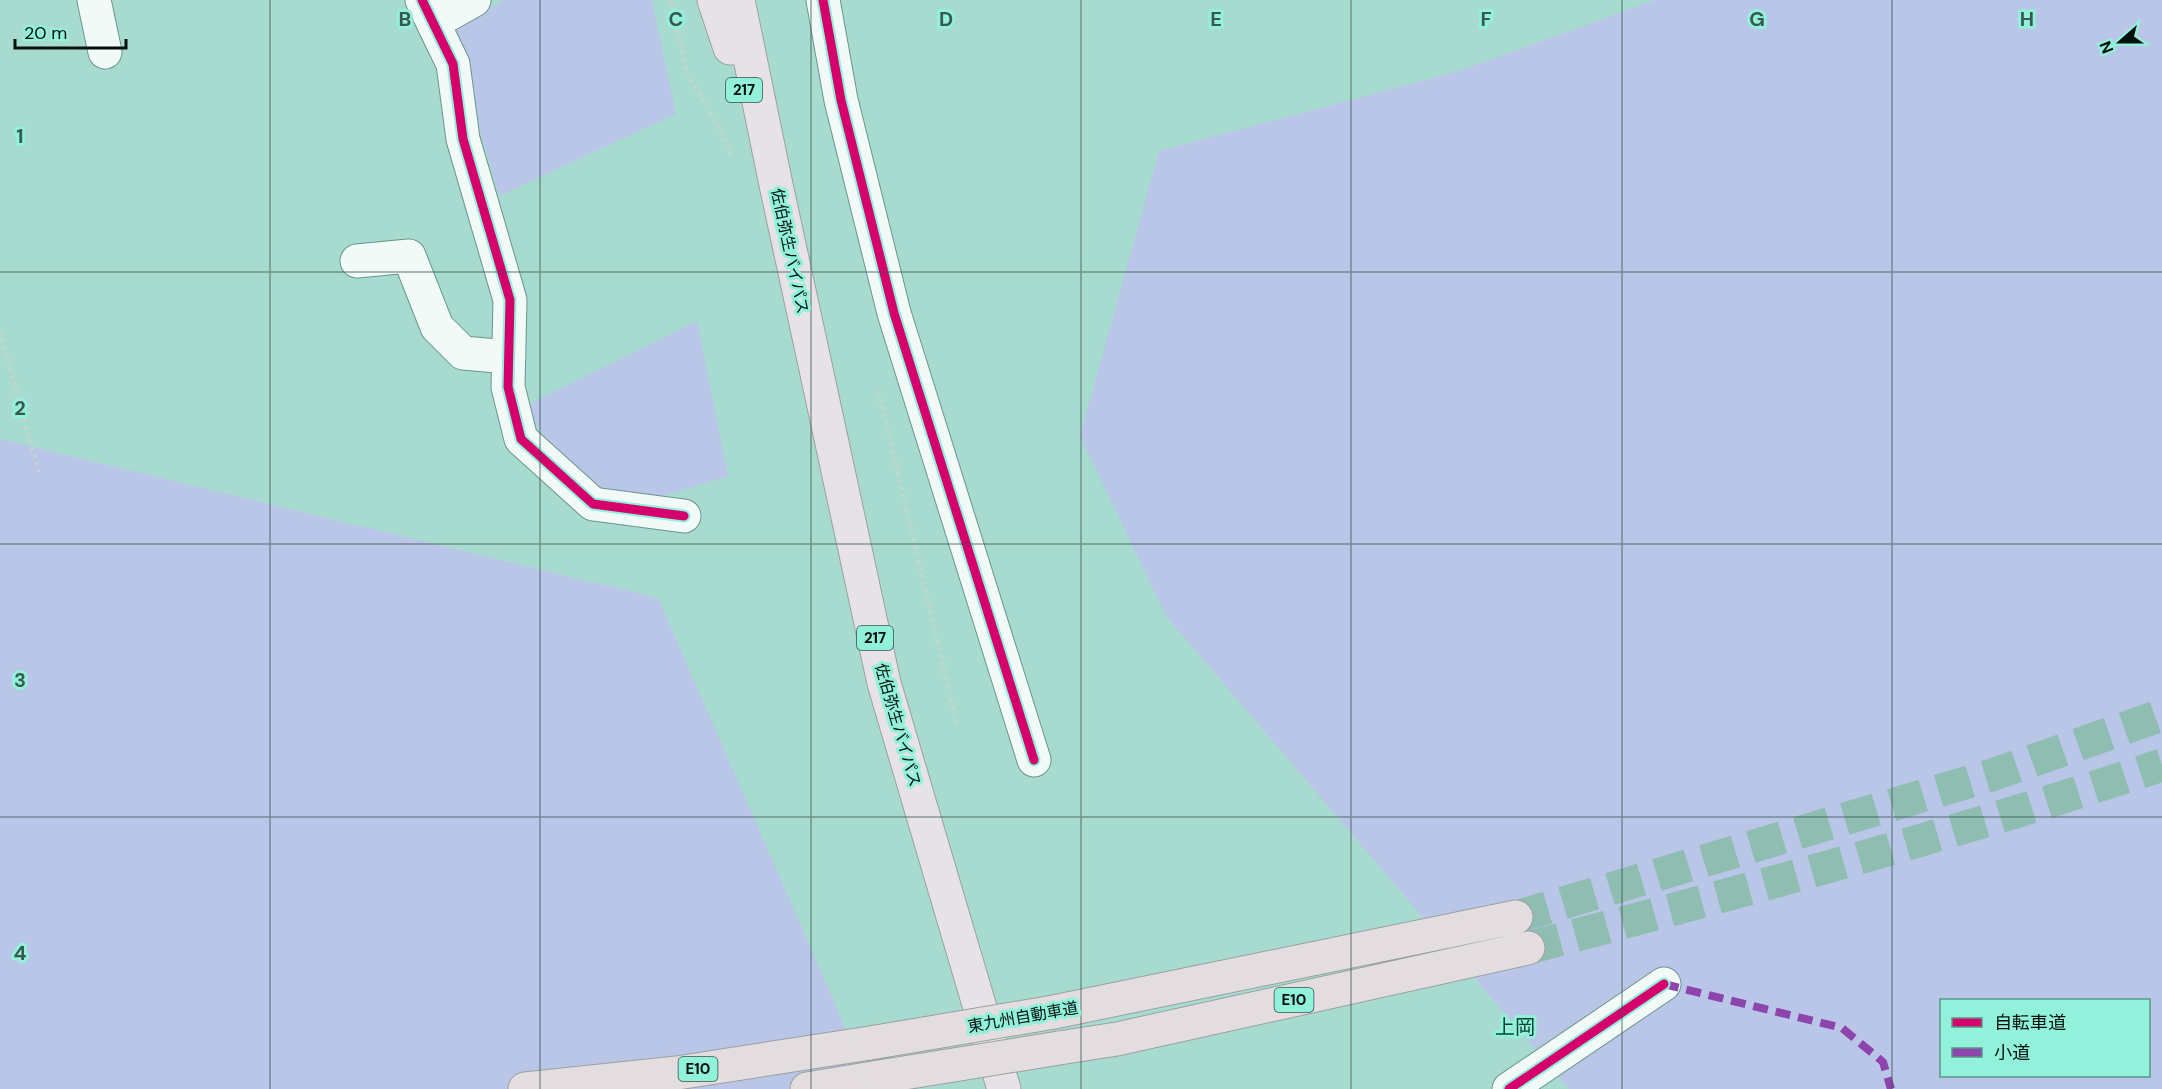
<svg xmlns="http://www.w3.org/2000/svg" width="2162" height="1089" font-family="'DM Sans','Noto Sans JP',sans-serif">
	<rect width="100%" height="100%" fill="#a8dbcf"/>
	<path fill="#bac6e8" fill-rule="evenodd" d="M504 0H652L676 114 499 196 451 32Z
		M1655 0H2162V1089H1569L1166 616 1080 436 1159 151 1459 71ZM1942 1000H2148V1076H1942Z
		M697 321 728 476 663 496 600 488 550 445 525 406Z
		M0 439 658 598 872 1089H0Z"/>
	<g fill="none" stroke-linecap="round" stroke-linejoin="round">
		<path stroke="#8fbdb2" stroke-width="33" stroke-dasharray="33 16" stroke-linecap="butt" d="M1516 917 1992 775 2162 715
			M1528 948C1740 892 1953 835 2162 765"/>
		<defs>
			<path id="minor" d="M94 0 105 52
				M422 0 453 64 463 139 510 300 508 387 521 439 593 504 684 516
				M823 0 841 100 894 313 1034 760
				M433 23 474 0
				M357 261 409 256 437 327 463 353 509 357
				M1509 1089 1664 984"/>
			<path id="trunk" d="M714 0 730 48
				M738 0 775 180 884 683 1004 1089"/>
			<path id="motorway" d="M1054 1012 1516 917
				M1059 1048 1117 1039 1528 948
				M525 1089 677 1073 870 1043
				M807 1089 879 1077"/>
		</defs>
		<use href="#minor" stroke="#69958c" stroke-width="35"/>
		<use href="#trunk" stroke="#99a1a2" stroke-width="35"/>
		<use href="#motorway" stroke="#99a1a2" stroke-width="35"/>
		<path stroke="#c4d4d0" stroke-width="4" stroke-dasharray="3 4.5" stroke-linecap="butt" d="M671 0 687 73 728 144 731 157
			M0 332 40 476
			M879 392 957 725"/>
		<use href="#minor" stroke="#f2faf8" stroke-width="33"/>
		<use href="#trunk" stroke="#e6e2e5" stroke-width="33"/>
		<use href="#motorway" stroke="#e3dde0" stroke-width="33"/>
		<defs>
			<path id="motorway-bridge" d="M870 1043 1054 1012
				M879 1077 1059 1048"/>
		</defs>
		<use href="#motorway-bridge" stroke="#99a1a2" stroke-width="35" stroke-linecap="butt"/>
		<use href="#motorway-bridge" stroke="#e3dde0" stroke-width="33"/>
		<path stroke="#8e44ad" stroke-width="8" stroke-dasharray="15 8" stroke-linecap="butt" d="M1664 984 1842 1028 1883 1062 1891 1089"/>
		<defs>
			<path id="cycleway" d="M422 0 453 64 463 139 510 300 508 387 521 439 593 504 684 516
				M823 0 841 100 894 313 1034 760
				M1509 1089 1664 984"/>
		</defs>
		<use href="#cycleway" stroke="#92f1da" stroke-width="13"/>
		<use href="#cycleway" stroke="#d6006c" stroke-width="9"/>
	</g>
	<path fill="none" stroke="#3b5850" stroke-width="1.5" stroke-opacity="0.55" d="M270 0V1089M540 0V1089M811 0V1089M1081 0V1089M1351 0V1089M1622 0V1089M1892 0V1089M0 272H2162M0 544H2162M0 817H2162"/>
	<g text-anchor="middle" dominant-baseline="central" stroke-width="6" stroke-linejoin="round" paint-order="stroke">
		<g fill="#92f1da" stroke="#2c544a" stroke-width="1.5">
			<rect x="726" y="78" width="36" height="24" rx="4.5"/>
			<rect x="857" y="626" width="36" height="24" rx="4.5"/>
			<rect x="1274.5" y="988" width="39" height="24" rx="4.5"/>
			<rect x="678.5" y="1057" width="39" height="24" rx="4.5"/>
		</g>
		<g font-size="15" font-weight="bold" fill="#00110c">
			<text x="744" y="90">217</text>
			<text x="875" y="638">217</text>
			<text x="1294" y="1000">E10</text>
			<text x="698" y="1069">E10</text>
		</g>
		<g font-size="16" fill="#00110c" stroke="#92f1da">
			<text transform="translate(790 251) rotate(78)">佐伯弥生バイパス</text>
			<text transform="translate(898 725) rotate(74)">佐伯弥生バイパス</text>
			<text transform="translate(1023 1017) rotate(-10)">東九州自動車道</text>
		</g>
		<g font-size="20" fill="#084036" stroke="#92f1da">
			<text x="1515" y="1027">上岡</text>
		</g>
	</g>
	<g font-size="20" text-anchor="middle" font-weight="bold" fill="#3b5850" stroke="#92f1da" stroke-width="6" stroke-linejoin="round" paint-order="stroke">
		<text x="405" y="26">B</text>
		<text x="676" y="26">C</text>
		<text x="946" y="26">D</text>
		<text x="1216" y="26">E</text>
		<text x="1486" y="26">F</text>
		<text x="1757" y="26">G</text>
		<text x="2027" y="26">H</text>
		<text x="20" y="143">1</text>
		<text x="20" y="415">2</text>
		<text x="20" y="687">3</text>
		<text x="20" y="960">4</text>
	</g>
	<rect x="1940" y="999" width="210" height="78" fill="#92f1da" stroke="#589788" stroke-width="1.5"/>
	<rect x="1952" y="1018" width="30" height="9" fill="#d6006c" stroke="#589788" stroke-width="1.5"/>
	<text x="1994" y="1029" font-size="18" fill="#00110c">自転車道</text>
	<rect x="1952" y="1048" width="30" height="9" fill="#8e44ad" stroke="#589788" stroke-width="1.5"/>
	<text x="1994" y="1059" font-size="18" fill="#00110c">小道</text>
	<g transform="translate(2120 42) rotate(249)" stroke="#92f1da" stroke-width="4.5" paint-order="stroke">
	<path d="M0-4.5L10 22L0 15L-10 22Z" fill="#00110c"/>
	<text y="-9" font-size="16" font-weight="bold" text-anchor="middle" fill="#00110c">N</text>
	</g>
	<path d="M15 39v9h111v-9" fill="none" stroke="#00110c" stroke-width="3"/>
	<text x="24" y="39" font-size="18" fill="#00110c" stroke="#92f1da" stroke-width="4.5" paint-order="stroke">20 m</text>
</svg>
